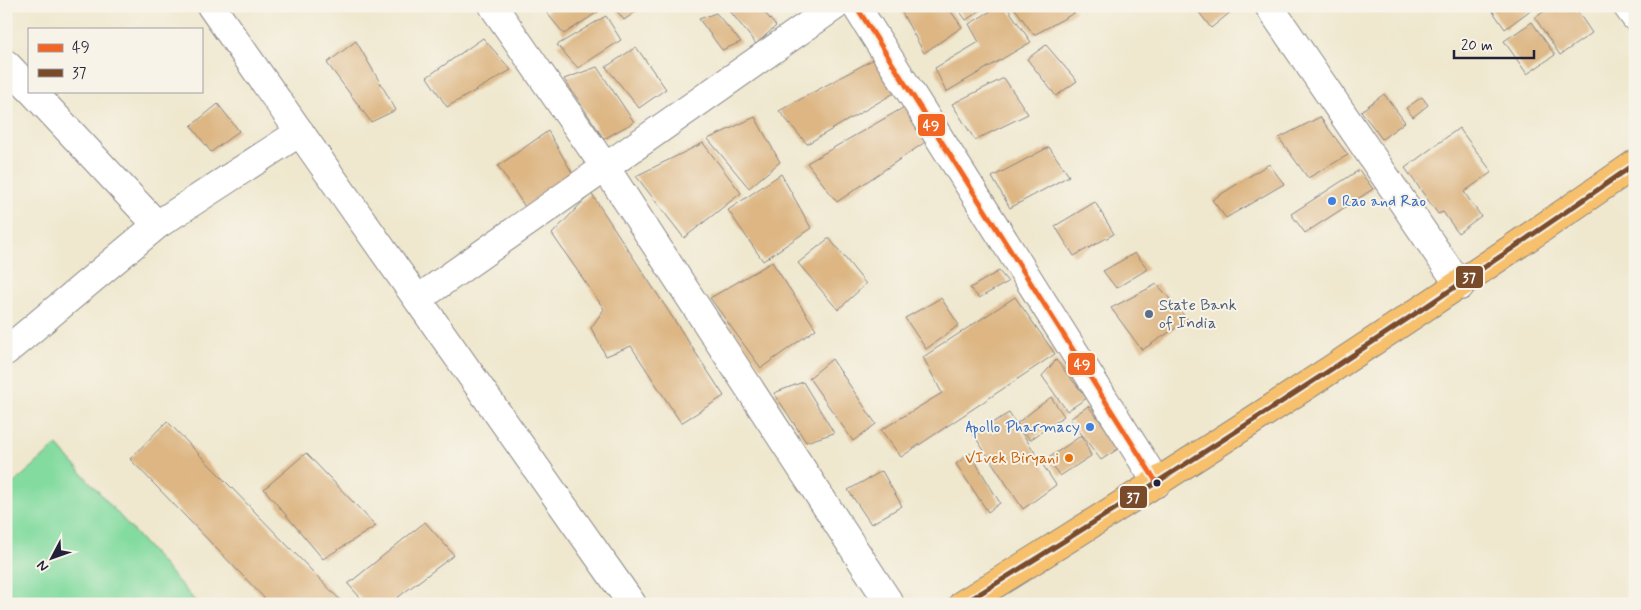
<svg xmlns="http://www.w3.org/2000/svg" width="1641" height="610" font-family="Mynerve,sans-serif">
	<rect width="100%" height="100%" fill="#f7f3e8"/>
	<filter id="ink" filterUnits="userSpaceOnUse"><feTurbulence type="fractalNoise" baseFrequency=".02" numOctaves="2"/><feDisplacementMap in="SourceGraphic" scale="10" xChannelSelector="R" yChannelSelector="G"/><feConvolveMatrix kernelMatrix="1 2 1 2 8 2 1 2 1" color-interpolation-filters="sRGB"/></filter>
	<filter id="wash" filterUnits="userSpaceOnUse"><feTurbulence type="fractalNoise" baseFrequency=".0096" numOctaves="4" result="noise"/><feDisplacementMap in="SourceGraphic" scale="20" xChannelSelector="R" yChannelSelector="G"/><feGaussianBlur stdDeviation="1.12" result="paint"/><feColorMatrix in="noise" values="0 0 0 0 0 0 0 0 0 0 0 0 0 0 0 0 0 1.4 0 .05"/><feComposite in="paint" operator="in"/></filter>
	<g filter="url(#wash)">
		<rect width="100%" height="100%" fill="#efe8cf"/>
		<path fill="#84dba0" stroke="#537e6e" d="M57 445 198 604H6V490Z"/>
		<g id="blocks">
			<path fill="#ddb683" d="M554 6H607L564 34 546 12Z
				M613 6H644L624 20Z
				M726 6H759L776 26 756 44Z
				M908 6H947L962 27 924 53 901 11Z
				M956 6H987L966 20Z
				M999 6H1006L1031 42 946 92 935 68 979 42 969 24Z
				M1013 6H1071L1076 12 1034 35Z
				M1196 6H1238L1211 28 1195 7Z
				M1489 6H1536L1505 29Z
				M1551 6H1574L1592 33 1560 55 1535 18Z
				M716 13 741 42 722 50 699 19Z
				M606 16 621 40 578 68 557 45Z
				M1532 22 1555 55 1527 74 1504 41Z
				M483 38 511 70 447 107 427 77Z
				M356 41 396 110 371 122 327 63Z
				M1046 45 1077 81 1056 96 1027 59Z
				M636 47 666 89 639 108 606 67Z
				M874 59 896 92 807 144 779 111Z
				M597 67 634 122 604 139 564 79Z
				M1004 78 1028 114 975 140 952 104Z
				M1384 94 1405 122 1382 139 1361 111Z
				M1422 97 1428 105 1413 117 1406 108Z
				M218 104 239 131 211 152 191 126Z
				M908 105 934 136 837 202 807 163Z
				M755 117 780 162 749 188 708 139Z
				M1320 117 1348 155 1308 178 1279 138Z
				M1459 128 1492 172 1464 192 1481 216 1458 233 1443 212 1438 214 1405 168Z
				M548 131 574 176 527 210 498 166Z
				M703 143 741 193 684 238 636 176Z
				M1049 147 1069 176 1010 208 992 177Z
				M1269 164 1284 184 1226 218 1212 200Z
				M1359 170 1373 189 1305 233 1291 214Z
				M781 174 811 228 763 261 728 210Z
				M591 193 724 396 681 423 631 346 606 356 591 328 604 309 552 234Z
				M1095 202 1114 234 1074 256 1055 226Z
				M829 238 866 284 838 310 798 263Z
				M1135 253 1148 269 1116 288 1103 271Z
				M772 262 816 329 761 368 710 298Z
				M999 271 1008 282 979 298 970 288Z
				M1157 284 1188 320 1142 350 1111 308Z
				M1015 297 1055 354 901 457 881 430 942 393 923 357Z
				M941 298 959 325 926 349 905 318Z
				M832 359 876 424 853 441 809 378Z
				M1056 360 1087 398 1067 411 1042 376Z
				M803 382 834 433 806 442 774 393Z
				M1051 397 1064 416 1030 440 1017 423Z
				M1088 406 1121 447 1101 460 1070 419Z
				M1009 413 1056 485 1023 509 973 434Z
				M167 421 344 604H270L130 459Z
				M1082 435 1091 456 1060 476 1047 459Z
				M306 453 376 526 323 559 264 489Z
				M970 453 1000 503 988 512 956 464Z
				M882 471 902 506 871 524 848 490Z
				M425 522 454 555 389 604H366L348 584Z"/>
		</g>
	</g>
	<g filter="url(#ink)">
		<use href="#blocks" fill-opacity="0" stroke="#888585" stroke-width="1"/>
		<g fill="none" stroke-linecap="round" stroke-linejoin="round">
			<defs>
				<path id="street" d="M211 6 632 604
					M493 6 605 167 890 604
					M856 6 1157 483
					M1269 6 1460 286
					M1627 6 1635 17
					M6 64 29 88
					M32 91 157 225
					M418 299 835 6
					M6 351 157 225 300 132"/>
				<path id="primary" d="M963 604C1191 463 1415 317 1635 164"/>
			</defs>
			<use href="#street" stroke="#888585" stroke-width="30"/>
			<use href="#primary" stroke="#888585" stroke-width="30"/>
			<use href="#street" stroke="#fff" stroke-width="28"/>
			<use href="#primary" stroke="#f7c06c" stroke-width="28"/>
			<defs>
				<path id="bus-1" d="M856 6 1157 483"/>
				<path id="bus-2" d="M963 604C1191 463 1415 317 1635 164"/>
			</defs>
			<use href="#bus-1" stroke="#f7f3e8" stroke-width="9"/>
			<use href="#bus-2" stroke="#f7f3e8" stroke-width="9"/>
			<use href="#bus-1" stroke="#f26522" stroke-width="5"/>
			<use href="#bus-2" stroke="#7a4b2a" stroke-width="5"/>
		</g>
	</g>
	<g fill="#3f7fe0" stroke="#f7f3e8" stroke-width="2">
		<circle cx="1332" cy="201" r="5"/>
		<circle cx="1090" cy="427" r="5"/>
	</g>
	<circle fill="#5c6f8a" stroke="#f7f3e8" stroke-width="2" cx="1149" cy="314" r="5"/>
	<circle fill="#e8710a" stroke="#f7f3e8" stroke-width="2" cx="1069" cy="458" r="5"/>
	<circle fill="#22223b" stroke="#f7f3e8" stroke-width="2" cx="1157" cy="483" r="4.5"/>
	<g text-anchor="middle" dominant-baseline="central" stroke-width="4" stroke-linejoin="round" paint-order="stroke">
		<g font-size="16" fill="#366cbe" stroke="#f7f3e8" text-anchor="start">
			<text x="1342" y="201">Rao and Rao</text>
			<text x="1080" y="427" text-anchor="end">Apollo Pharmacy</text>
		</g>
		<g font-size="16" fill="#4e5e75" stroke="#f7f3e8" text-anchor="start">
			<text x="1159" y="305">State Bank<tspan x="1159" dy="18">of India</tspan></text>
		</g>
		<g font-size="16" fill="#c56008" stroke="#f7f3e8" text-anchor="end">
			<text x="1059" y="458">VIvek Biryani</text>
		</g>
	</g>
	<g stroke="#f7f3e8" stroke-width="2">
		<rect x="917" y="113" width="29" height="24" rx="5" fill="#f26522"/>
		<rect x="1455" y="265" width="29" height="24" rx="5" fill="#7a4b2a"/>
		<rect x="1067" y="352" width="29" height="24" rx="5" fill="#f26522"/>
		<rect x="1119" y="485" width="29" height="24" rx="5" fill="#7a4b2a"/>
	</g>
	<g font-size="14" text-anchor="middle" font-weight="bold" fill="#fff">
		<text x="931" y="130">49</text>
		<text x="1469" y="282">37</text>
		<text x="1082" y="369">49</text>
		<text x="1133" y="502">37</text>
	</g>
	<rect width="1641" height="610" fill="none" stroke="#f7f3e8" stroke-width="25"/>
	<rect x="28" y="28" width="175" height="65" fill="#f7f3e8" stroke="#a29fa3"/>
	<rect x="38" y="44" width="25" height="8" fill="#f26522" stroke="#a29fa3"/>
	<text x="72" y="52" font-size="15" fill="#22223b">49</text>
	<rect x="38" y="69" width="25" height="8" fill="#7a4b2a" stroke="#a29fa3"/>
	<text x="72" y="78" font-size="15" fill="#22223b">37</text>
	<g transform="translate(52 558) rotate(229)" stroke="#f7f3e8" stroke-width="4" paint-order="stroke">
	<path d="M0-4L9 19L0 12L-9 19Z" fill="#22223b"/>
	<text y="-8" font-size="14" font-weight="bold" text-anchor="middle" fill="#22223b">N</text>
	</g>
	<path d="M1454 50v8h80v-8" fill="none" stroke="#22223b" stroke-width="2.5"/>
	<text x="1461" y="50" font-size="15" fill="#22223b" stroke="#f7f3e8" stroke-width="4" paint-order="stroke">20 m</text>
</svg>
